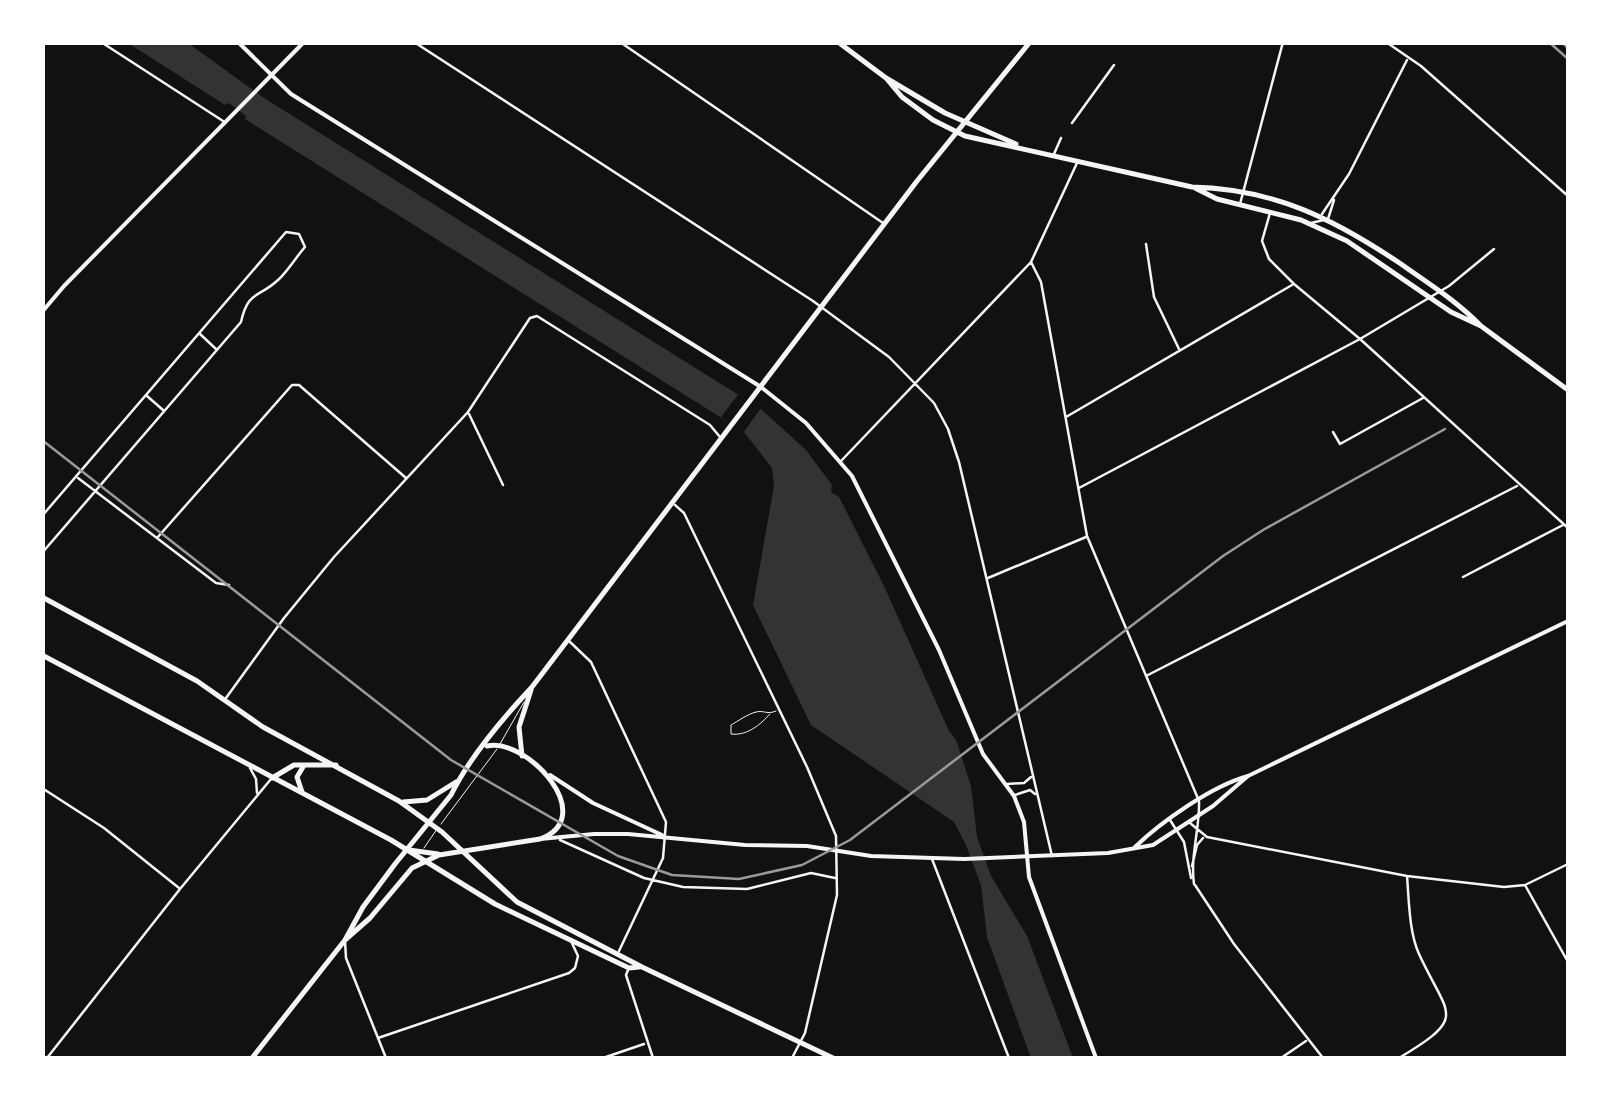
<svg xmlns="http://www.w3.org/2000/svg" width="1611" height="1101" font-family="'Titillium Web',sans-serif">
	<rect width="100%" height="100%" fill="#111"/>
	<path fill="#333" d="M128 43H188L264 98 761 409 806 450 832 485 831 492 839 497 884 586 949 731 956 740 971 786 977 837 991 876 1027 936 1073 1058H1031L987 937 981 885 966 845 954 822 811 725 753 605 774 486 772 468 744 432 245 119 246 116 229 103 225 105Z"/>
	<path fill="#111" d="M740 392 761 408 743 433 721 417Z"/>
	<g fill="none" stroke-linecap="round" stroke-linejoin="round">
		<path stroke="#f5f5f5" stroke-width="1" d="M770 714C760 725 747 736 731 734V725C738 721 748 714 756 712 764 710 767 715 776 711
			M500 744 524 702
			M441 824 497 749
			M424 848 437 829"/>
		<path stroke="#f5f5f5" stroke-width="2.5" d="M101 42 223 121
			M414 42 813 301 889 357 934 403 948 429 959 462 1052 856
			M620 42 883 223
			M1386 42 1421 66 1568 196
			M1072 123 1114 65
			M1054 154 1061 138
			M1240 204 1283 42
			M1270 213 1262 241 1269 259 1294 284 1360 339 1568 528
			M1322 214 1349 174 1407 60
			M1311 223 1328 219 1334 200
			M1146 244 1154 297 1179 349
			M1031 262 1041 282 1087 536 1199 801C1200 829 1190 855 1194 884
			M200 334 216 349
			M147 396 163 410
			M469 414 503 485
			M1066 417 1292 285
			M1333 432 1340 444 1423 398
			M841 461 1031 262 1077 163
			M78 478 216 583 229 585
			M1079 488 1360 339 1449 286 1494 249
			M675 505 684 513 713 573 807 767 836 836 837 895 805 1033 792 1058
			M42 516 286 232 299 234 305 247C296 257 288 271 278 280 259 298 248 290 241 322L42 553
			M157 538 292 385H299L406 478
			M1463 577 1563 525
			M988 578 1086 537
			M569 641 591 662 666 822 663 858 619 951
			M1146 676 1517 486
			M226 698 284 618 334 557 468 412 530 318 537 316 710 425 720 437
			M250 768 256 779 257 793
			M1007 784 1024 783 1031 777
			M42 788 104 828 179 888
			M1015 795 1030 790 1035 794
			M1170 820 1184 842 1191 878
			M1190 823 1207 837 1407 876 1504 887 1525 885 1568 864
			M560 840 644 878 683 887 747 889 811 873 835 878
			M932 859 1009 1058
			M1192 866 1197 845 1203 838
			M1195 885 1234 944 1323 1058
			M1525 885 1568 962
			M345 941 346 958 386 1058
			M628 970 626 975 653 1058
			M378 1038 569 973 575 968 578 956 571 941
			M47 1058 180 889 271 779
			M603 1058 644 1044
			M1281 1058 1306 1041
			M1399 1058C1469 1016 1448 1017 1419 954 1409 932 1409 900 1407 876"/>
		<path stroke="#f5f5f5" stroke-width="4" d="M238 42 291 94 761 387 806 423 852 476 939 650 983 754 1014 796 1024 822 1029 877 1096 1058
			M42 312 64 286 304 42"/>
		<path stroke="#f5f5f5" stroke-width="4" d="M550 775 593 803 662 835
			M540 839 594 834H628L745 845 807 846 871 856 964 859 1108 853 1153 845 1213 806 1248 776
			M1135 847C1162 821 1212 786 1248 776L1568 621"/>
		<path stroke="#f5f5f5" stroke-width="5" d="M838 42 886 78 945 113 1016 144
			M886 78 902 97 933 120 965 136 1192 187C1275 189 1334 219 1401 264 1429 284 1457 301 1481 326
			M1195 188 1217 199 1301 220 1347 241 1451 312 1481 326 1568 390
			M42 597 197 681 263 727 399 801 442 832 517 902 642 967 833 1058
			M42 655 391 840 495 904 629 968 639 967
			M522 756 519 727 531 690
			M272 778 294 765H336
			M302 792 297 777 303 767
			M403 802 427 800 456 782
			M409 850 438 854
			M345 940 363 907 395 864 451 795C470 756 503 718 532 687L917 181 1030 42
			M252 1058 345 940 370 918 412 868 439 855 540 839C600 817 527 737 487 746"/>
		<path stroke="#9a9a9a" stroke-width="2.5" d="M1549 42 1568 59"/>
		<path stroke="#9a9a9a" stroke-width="2.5" d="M1562 42 1568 48
			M42 440 451 760 618 856 672 875 739 879 802 865 850 840 1223 556 1263 530 1445 429"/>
	</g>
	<rect width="1611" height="1101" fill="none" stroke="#ffffff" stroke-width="90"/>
</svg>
